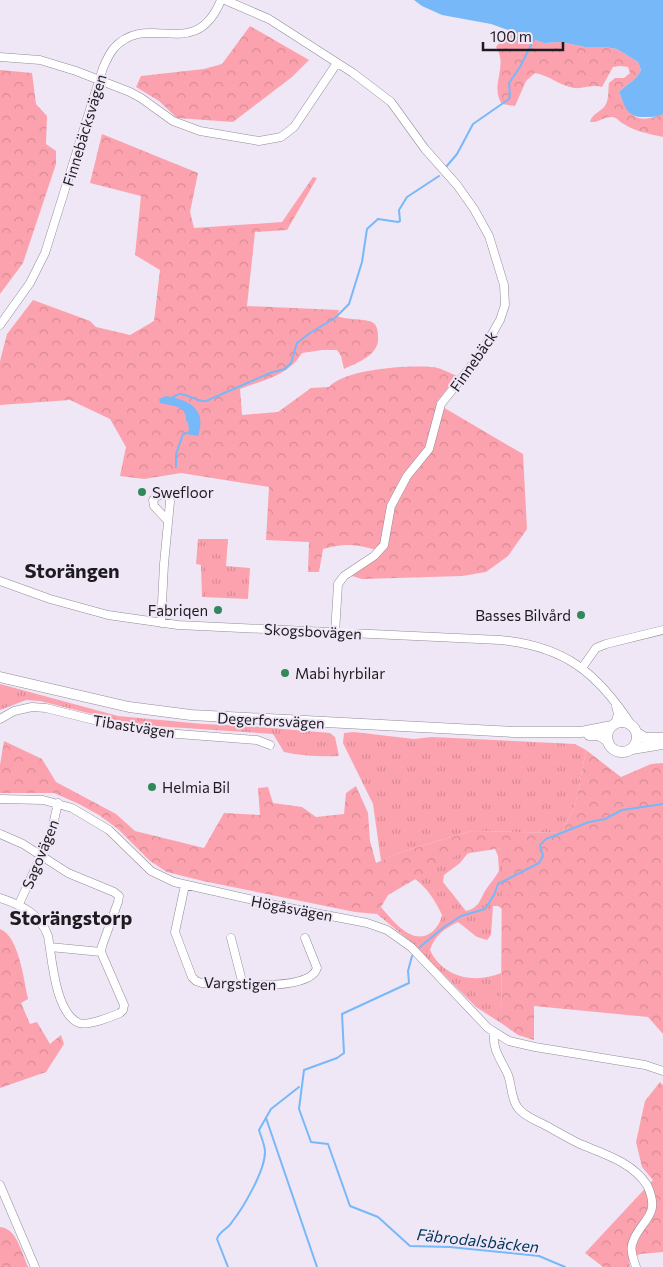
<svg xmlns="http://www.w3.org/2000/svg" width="663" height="1267" font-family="Commissioner,sans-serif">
	<defs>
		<pattern id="grass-tufts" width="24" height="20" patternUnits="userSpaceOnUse" patternTransform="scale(1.25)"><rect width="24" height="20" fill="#fca2ae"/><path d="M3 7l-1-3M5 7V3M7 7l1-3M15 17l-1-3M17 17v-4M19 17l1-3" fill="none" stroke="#d88b95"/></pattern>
		<pattern id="forest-crowns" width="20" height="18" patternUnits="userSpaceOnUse" patternTransform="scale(1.25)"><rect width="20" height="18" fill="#fca2ae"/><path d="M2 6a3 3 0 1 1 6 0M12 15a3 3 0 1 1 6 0" fill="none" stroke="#d88b95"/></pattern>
	</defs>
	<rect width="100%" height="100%" fill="#efe7f6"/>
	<path fill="url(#grass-tufts)" d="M198 539H228L226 566 250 568 248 599 202 597 201 565 196 564Z
		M0 684 118 716 203 724 249 726 330 733 335 737 339 756C321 757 302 756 284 752L273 734 154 726 116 720 40 701 26 700 0 710Z
		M354 732 414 739 432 737 575 744 586 750 576 802 562 833 471 831 398 853 381 861 373 804 343 743 344 733Z
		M502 848V909L498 906H493L491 935 487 940 477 937 458 922C444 929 435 935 430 950 443 978 475 984 501 973V1023L476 1007 410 941 377 914 381 907C393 921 413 947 432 932 438 926 440 923 442 915 435 900 428 889 415 879L458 854 468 853 460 863 444 875 443 882 466 911C480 908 480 898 487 888 491 882 495 878 499 871L498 856 495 849Z"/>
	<path fill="url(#forest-crowns)" d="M250 26 309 60 292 77 233 122 177 118 159 101 136 87 141 76 204 69 222 64Z
		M514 32 544 43 561 42 585 47H604L617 49 638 62 641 70C636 81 626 84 619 92 628 116 637 125 663 114V137C649 134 634 131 622 123 619 121 616 117 612 117 605 116 598 123 590 122 592 113 602 112 606 104 609 98 608 90 609 83L615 78H624L630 73 628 67 620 66 613 67 602 87C593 84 583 89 574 88 560 86 549 75 535 73L526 81 515 106 502 104C489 85 509 67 496 47L503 38Z
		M0 70 32 73 36 104 47 116 46 144 56 151V164L23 263 0 294Z
		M102 134 198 173 190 212 194 228 282 222 313 177 317 178 287 230 255 232 247 306 339 310 337 316C346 320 366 319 372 322 377 325 378 330 378 336 380 355 358 362 344 369L341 356 337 350H322L302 353C288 376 263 380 240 389L242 415 278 412 311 388 329 387C345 369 407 365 431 367 440 367 449 373 457 376L436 403 523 454 527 529 508 556 486 572 462 576 362 579 352 576 375 559 379 551C355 544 347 543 323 549L319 572H308L309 542 266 540 269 487 181 473 144 479 120 476 126 447 110 419 70 400 0 405V361L7 334 33 300 90 321 96 327 130 335 154 321 160 270 135 255 141 196 90 183Z
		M4 741 42 759 56 782 116 814 135 831 204 848 224 813 260 815 258 788 268 787 273 803 302 807 316 817 344 814 346 793 356 786 368 813 370 841 376 863 398 853 471 831 562 833 576 802 586 750 621 777 651 764 663 763V1034L648 1017 534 1006V1040L518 1035 501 1023 502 848 457 855 388 895 377 914 355 912 203 881 167 872 150 861 118 829 99 815 79 804 54 793H0V765Z
		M0 929C19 936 24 981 28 999L21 1003 30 1024 37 1022 50 1044 61 1035 64 1044 46 1072 0 1088Z
		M660 1082 663 1085V1252L640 1254 629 1261 630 1267H603L585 1253 653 1180 642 1167 636 1142 645 1101Z
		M0 1227C17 1228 22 1254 28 1267H0Z"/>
	<path fill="#77b8f8" d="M414 0H663V114C657 117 653 117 647 117 627 118 626 109 619 92 626 84 636 81 641 70L638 62 617 49 604 47H585L561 42 544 43 491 24 442 15 422 6Z
		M166 396C190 400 207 409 198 436L186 434 189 430 188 423 186 420C187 405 171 406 160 403L159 399Z"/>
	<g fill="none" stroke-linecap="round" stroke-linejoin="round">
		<path stroke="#77b8f8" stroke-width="2" d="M446 167 457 154 473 124 509 99 510 95 509 83 520 67 534 39
			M179 394C189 394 196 402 206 401L270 373 285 369 291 363 297 343 310 333 335 318 349 304 362 262 367 229 378 219 398 222 400 221 399 210 407 197 439 176
			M173 397 177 395
			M176 467V454L183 434 186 433
			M420 947 444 927 461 916 485 909 494 895 498 884 539 863 543 856 540 845 546 839 589 822 605 819 622 810 663 804
			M412 956 408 971 409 983 342 1014 344 1053 337 1058 304 1070 299 1109 311 1142 328 1144 350 1206 378 1217 410 1246 450 1247 539 1256 565 1267
			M266 1118 317 1267
			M228 1267 217 1239C219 1231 228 1229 232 1222 243 1208 265 1171 265 1152 265 1145 261 1137 259 1130L271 1109 299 1087"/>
		<defs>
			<path id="minor" d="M225 0 269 19 353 73 391 102 425 149 457 185 474 209 489 236 504 285 505 305 500 320 480 355 441 404 429 449 407 476 391 506 384 545 374 556 344 576 338 584 335 633
				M0 57 40 60 76 71 130 92 141 98 173 121 200 131 259 141 281 137 294 127 337 63
				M0 325 30 283 45 253 103 68C106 61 109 54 114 48 148 10 195 64 221 0
				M0 581 50 599 108 615 178 625 500 640C564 646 597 672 632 726
				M161 623 164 564 170 502 169 496C162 493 159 494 153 500L154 506 168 521
				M582 668 596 648 606 644 663 630
				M0 719 14 711 32 707 46 708 114 725 165 733 257 740 270 745
				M615 724 618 714 616 706
				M0 799 43 800 72 808 109 830 151 871 174 882 284 907 367 923 387 930 411 947 488 1028 509 1041 535 1047 645 1065 663 1071
				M0 834 23 844 68 873 114 892 119 896 118 902 102 946 101 952 124 1005 123 1010 120 1013C111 1017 88 1026 79 1023 55 1013 52 958 48 936 40 914 22 905 0 898
				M185 885 175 932 192 977 196 981 202 983C224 984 310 993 317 968L305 938
				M19 904 51 834 58 803
				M231 938 243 985
				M50 947 101 952
				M494 1033C492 1050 502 1061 508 1075 512 1086 511 1099 518 1108 524 1116 535 1120 543 1124 556 1131 568 1138 580 1144 604 1154 632 1162 647 1185 663 1218 638 1220 632 1245 630 1252 634 1260 636 1267
				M0 1185 35 1267"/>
			<path id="major" d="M0 677 129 707 191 715 513 732H581L612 726
				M607 737a15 15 0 1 1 30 0a15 15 0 1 1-30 0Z
				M637 733 645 738H663
				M589 735H599L608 741
				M632 749 663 744"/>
		</defs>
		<use href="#minor" stroke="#928b98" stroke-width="9"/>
		<use href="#major" stroke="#928b98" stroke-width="11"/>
		<use href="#minor" stroke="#fff" stroke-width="8"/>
		<use href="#major" stroke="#fff" stroke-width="10"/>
	</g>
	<g fill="#30885d" stroke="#efe7f6" stroke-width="2">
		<circle cx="142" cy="492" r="5"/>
		<circle cx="218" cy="610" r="5"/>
		<circle cx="581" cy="615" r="5"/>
		<circle cx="285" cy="673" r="5"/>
		<circle cx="152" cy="787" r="5"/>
	</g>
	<g text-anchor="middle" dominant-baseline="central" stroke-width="4" stroke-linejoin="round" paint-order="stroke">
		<g font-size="15" fill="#1e1b20" stroke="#efe7f6">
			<text transform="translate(84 130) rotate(-73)">Finnebäcksvägen</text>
			<text transform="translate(473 361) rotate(-55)">Finnebäck</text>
			<text transform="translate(313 631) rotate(3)">Skogsbovägen</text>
			<text transform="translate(271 720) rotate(3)">Degerforsvägen</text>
			<text transform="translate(134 726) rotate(9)">Tibastvägen</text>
			<text transform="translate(40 854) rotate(-68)">Sagovägen</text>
			<text transform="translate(292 908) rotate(11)">Högåsvägen</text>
			<text transform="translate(240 983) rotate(2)">Vargstigen</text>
		</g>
		<g font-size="15" fill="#1e1b20" stroke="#efe7f6" text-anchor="start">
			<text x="152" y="492">Swefloor</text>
			<text x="208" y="610" text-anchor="end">Fabriqen</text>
			<text x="571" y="615" text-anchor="end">Basses Bilvård</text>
			<text x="295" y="673">Mabi hyrbilar</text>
			<text x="162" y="787">Helmia Bil</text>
		</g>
		<g font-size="16" font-style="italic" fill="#01335b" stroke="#efe7f6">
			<text transform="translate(478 1240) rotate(6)">Fäbrodalsbäcken</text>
		</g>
		<g font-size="20" font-weight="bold" fill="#1e1b20" stroke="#efe7f6">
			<text x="72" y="570">Storängen</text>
			<text x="71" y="917">Storängstorp</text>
		</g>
	</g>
	<path d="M483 42v8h80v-8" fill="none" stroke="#1e1b20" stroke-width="2.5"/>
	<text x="490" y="42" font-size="15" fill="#1e1b20" stroke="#efe7f6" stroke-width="4" paint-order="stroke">100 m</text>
</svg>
